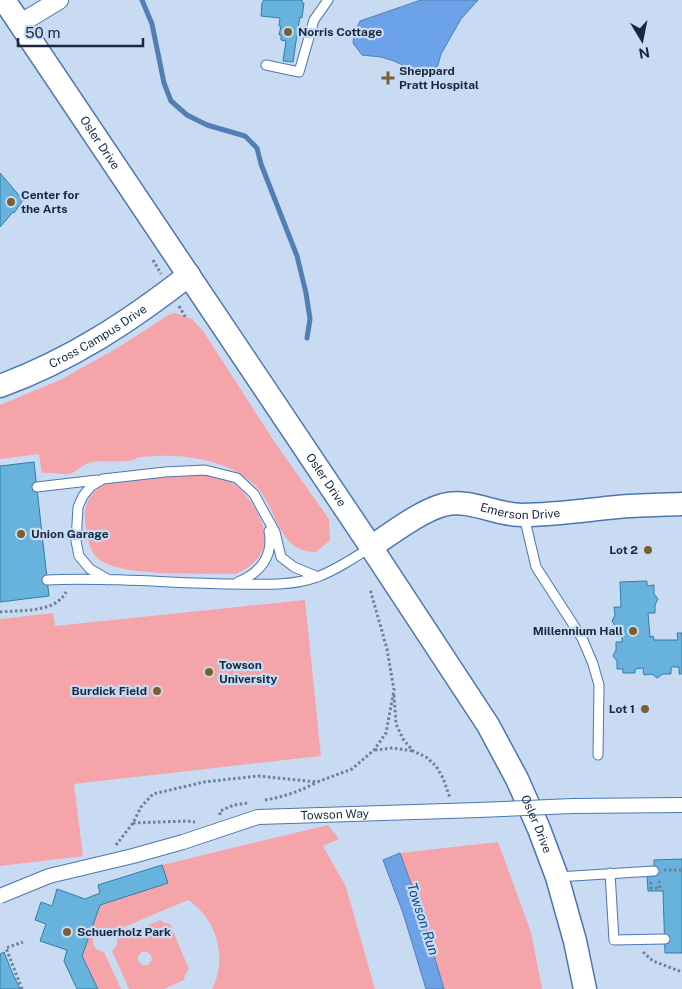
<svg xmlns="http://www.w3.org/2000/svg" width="682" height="989" font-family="'Public Sans',sans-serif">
	<rect width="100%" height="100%" fill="#c8dbf3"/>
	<path fill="#f5a5aa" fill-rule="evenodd" d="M175 313 192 319 203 331 276 444 329 519 330 540 316 552C277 552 278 509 256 486 247 478 235 470 224 466 198 456 169 454 141 457 136 458 132 461 127 461 115 463 101 459 89 463 82 465 76 472 69 474 62 475 51 472 42 473L39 454 0 459V405L60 380 119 347 170 314Z
		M195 471C207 473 218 474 228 480 240 487 248 497 255 508 272 538 268 559 236 574 206 573 116 578 96 557 88 548 87 533 85 521 82 501 96 487 112 479Z
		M305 600 321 756 74 784 83 856 0 866V619L53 613 55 626Z
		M328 825 339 839 323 846 346 887 375 989H212C228 958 217 919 188 900L110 933C94 923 84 949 104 952L121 989H98L82 956 100 905 167 883 162 865Z
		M498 842 531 932 542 989H444L420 908 400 853Z
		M160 920 164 923 170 924 189 969 185 975 184 980 164 989H129L112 951 117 945V939ZM142 952H147L151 955 152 960 148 965H142L138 960V956Z"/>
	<path fill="#6ba2e8" stroke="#527eb6" d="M421 0H478L461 19 441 54 438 65 432 74 427 76 394 61 381 57 362 55 353 43 354 33 360 21Z
		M400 853 420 908 444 989H426L403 913 383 860Z"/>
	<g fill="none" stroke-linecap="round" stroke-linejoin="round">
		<path stroke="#527eb6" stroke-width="5" d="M142 0 152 24 164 83 171 101 187 115 207 125 245 136 257 148 261 164 297 256 306 293 310 319 307 338"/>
	</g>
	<path fill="#67b3dd" stroke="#2f7ea6" d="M264 0H302V3H304L302 18 300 17 298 28 293 62 283 61 286 41 281 40V35H279L281 26H279L280 18 261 16 262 3Z
		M0 173 23 200 14 213 13 212 0 227Z
		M34 462 49 596 0 602V466Z
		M647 581V586L654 585V594L658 599 655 605V613H648L650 637 653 636 654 640H678L677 633H682V674H679V667H671V674H663L657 678 652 674 644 675 643 668 635 669V673H623V669H617V661L613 656 616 650V642H622V634H615V626L612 621 615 615 614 607H621L620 582Z
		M682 859V953H665L663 891H648L647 876H654V860Z
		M162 865 168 883 100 905 82 956 98 989H77L64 961 67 950 40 941 46 924 35 920 41 902 52 906 57 889 85 899 100 893 98 885Z
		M4 952 12 972 20 989H0V954Z"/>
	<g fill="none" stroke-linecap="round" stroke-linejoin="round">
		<defs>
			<path id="service" d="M266 65 299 72 314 20 328 0
				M37 487 97 480
				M524 516 536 567 582 638 593 664 599 685 598 755
				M47 580C108 577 169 583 230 584 259 584 289 587 317 577 336 570 354 558 371 547
				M109 580 90 569 79 556 76 541 78 507 83 496 91 486 103 479 165 472 205 470 237 478 254 494 266 516 275 532 281 557 294 567 318 577
				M238 582C260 573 274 556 269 531
				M610 873 614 940 665 939
				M557 877 654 871"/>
			<g id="pedestrian">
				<path d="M573 806 682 805"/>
				<path id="s1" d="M183 842 258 817 478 810"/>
			</g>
			<path id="minor" d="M21 23 59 0"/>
			<g id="tertiary">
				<path id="s2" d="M4 0 371 547 488 725 517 779 539 829 557 877 575 941 585 989"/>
				<path id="s3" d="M0 386C71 360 130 321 189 275"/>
				<path id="s4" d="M371 547C392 533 419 512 443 505 470 498 495 515 522 515 554 515 586 510 617 507 639 505 660 505 682 504"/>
			</g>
		</defs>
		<use href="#service" stroke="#4c77ae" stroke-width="11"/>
		<use href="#pedestrian" stroke="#4c77ae" stroke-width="16"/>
		<use href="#minor" stroke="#4c77ae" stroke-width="20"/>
		<use href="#tertiary" stroke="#4c77ae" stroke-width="25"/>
		<path stroke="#6e8198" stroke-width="3" stroke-dasharray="2.5 2.5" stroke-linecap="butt" d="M153 260 161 274
			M179 306 186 318
			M0 612C21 610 55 613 66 592
			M394 695 396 724 403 739 413 751 426 757 436 766 443 778 450 798
			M375 750 393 748 413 751
			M265 800C283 797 301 791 317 782
			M220 815V811L234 805 248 803
			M133 823 187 821 195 822
			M116 845 133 823 141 807 153 794 204 782 258 776 317 782 352 769 374 750 386 733 394 690 387 649 370 589
			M664 870H682
			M651 882V888H660L659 881
			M643 952 653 961 682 972
			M22 989 6 948 23 942"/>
		<use href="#service" stroke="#fff" stroke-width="9"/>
		<use href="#pedestrian" stroke="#fff" stroke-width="14"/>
		<use href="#minor" stroke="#fff" stroke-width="18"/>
		<use href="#tertiary" stroke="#fff" stroke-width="22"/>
		<defs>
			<path id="pedestrian-bridge" d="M478 810 573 806
				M0 896 49 876 133 856 183 842"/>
		</defs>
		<use href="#pedestrian-bridge" stroke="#4c77ae" stroke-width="16" stroke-linecap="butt"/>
		<use href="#pedestrian-bridge" stroke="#fff" stroke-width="14"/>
	</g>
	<g fill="#7c5e32" stroke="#c8dbf3" stroke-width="2">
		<circle cx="288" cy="32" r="5"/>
		<path d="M385.5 70.5h5v5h5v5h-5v5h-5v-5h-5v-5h5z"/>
		<circle cx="11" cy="202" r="5"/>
		<circle cx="21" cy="534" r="5"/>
		<circle cx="648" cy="550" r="5"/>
		<circle cx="633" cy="631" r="5"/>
		<circle cx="209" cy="672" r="5"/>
		<circle cx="157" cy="691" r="5"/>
		<circle cx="645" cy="709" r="5"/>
		<circle cx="67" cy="932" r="5"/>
	</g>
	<g text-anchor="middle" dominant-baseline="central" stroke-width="4.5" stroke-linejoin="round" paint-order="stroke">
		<g font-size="12" font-weight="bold" fill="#172940" stroke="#c8dbf3" text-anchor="start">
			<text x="298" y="32">Norris Cottage</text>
			<text x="399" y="71">Sheppard<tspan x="399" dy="14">Pratt Hospital</tspan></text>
			<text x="21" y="195">Center for<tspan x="21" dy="14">the Arts</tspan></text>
			<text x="31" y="534">Union Garage</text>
			<text x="638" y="550" text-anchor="end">Lot 2</text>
			<text x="623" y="631" text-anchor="end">Millennium Hall</text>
			<text x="219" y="665">Towson<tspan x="219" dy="14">University</tspan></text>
			<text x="147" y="691" text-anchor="end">Burdick Field</text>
			<text x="635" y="709" text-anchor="end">Lot 1</text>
			<text x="77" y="932">Schuerholz Park</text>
		</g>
		<g font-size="12" fill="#172940" stroke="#c8dbf3">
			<text stroke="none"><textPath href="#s2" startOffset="172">Osler Drive</textPath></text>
			<text stroke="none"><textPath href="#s3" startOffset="110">Cross Campus Drive</textPath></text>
			<text stroke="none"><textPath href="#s2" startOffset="578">Osler Drive</textPath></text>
			<text stroke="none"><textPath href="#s4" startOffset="162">Emerson Drive</textPath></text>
			<text stroke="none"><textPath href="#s1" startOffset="156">Towson Way</textPath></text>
			<text stroke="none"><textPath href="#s2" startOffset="982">Osler Drive</textPath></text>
		</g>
		<g font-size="14" font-style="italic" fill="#164d8b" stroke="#c8dbf3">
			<text transform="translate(423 919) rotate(72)">Towson Run</text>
		</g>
	</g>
	<g transform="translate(642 40) rotate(170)" stroke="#c8dbf3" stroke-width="4" paint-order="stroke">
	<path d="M0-4L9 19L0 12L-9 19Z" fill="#172940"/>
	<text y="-8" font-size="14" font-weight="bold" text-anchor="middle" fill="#172940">N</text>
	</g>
	<path d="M18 38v8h125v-8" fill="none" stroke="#172940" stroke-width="2.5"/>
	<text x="25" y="38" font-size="15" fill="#172940" stroke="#c8dbf3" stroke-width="4" paint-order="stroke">50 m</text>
</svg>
